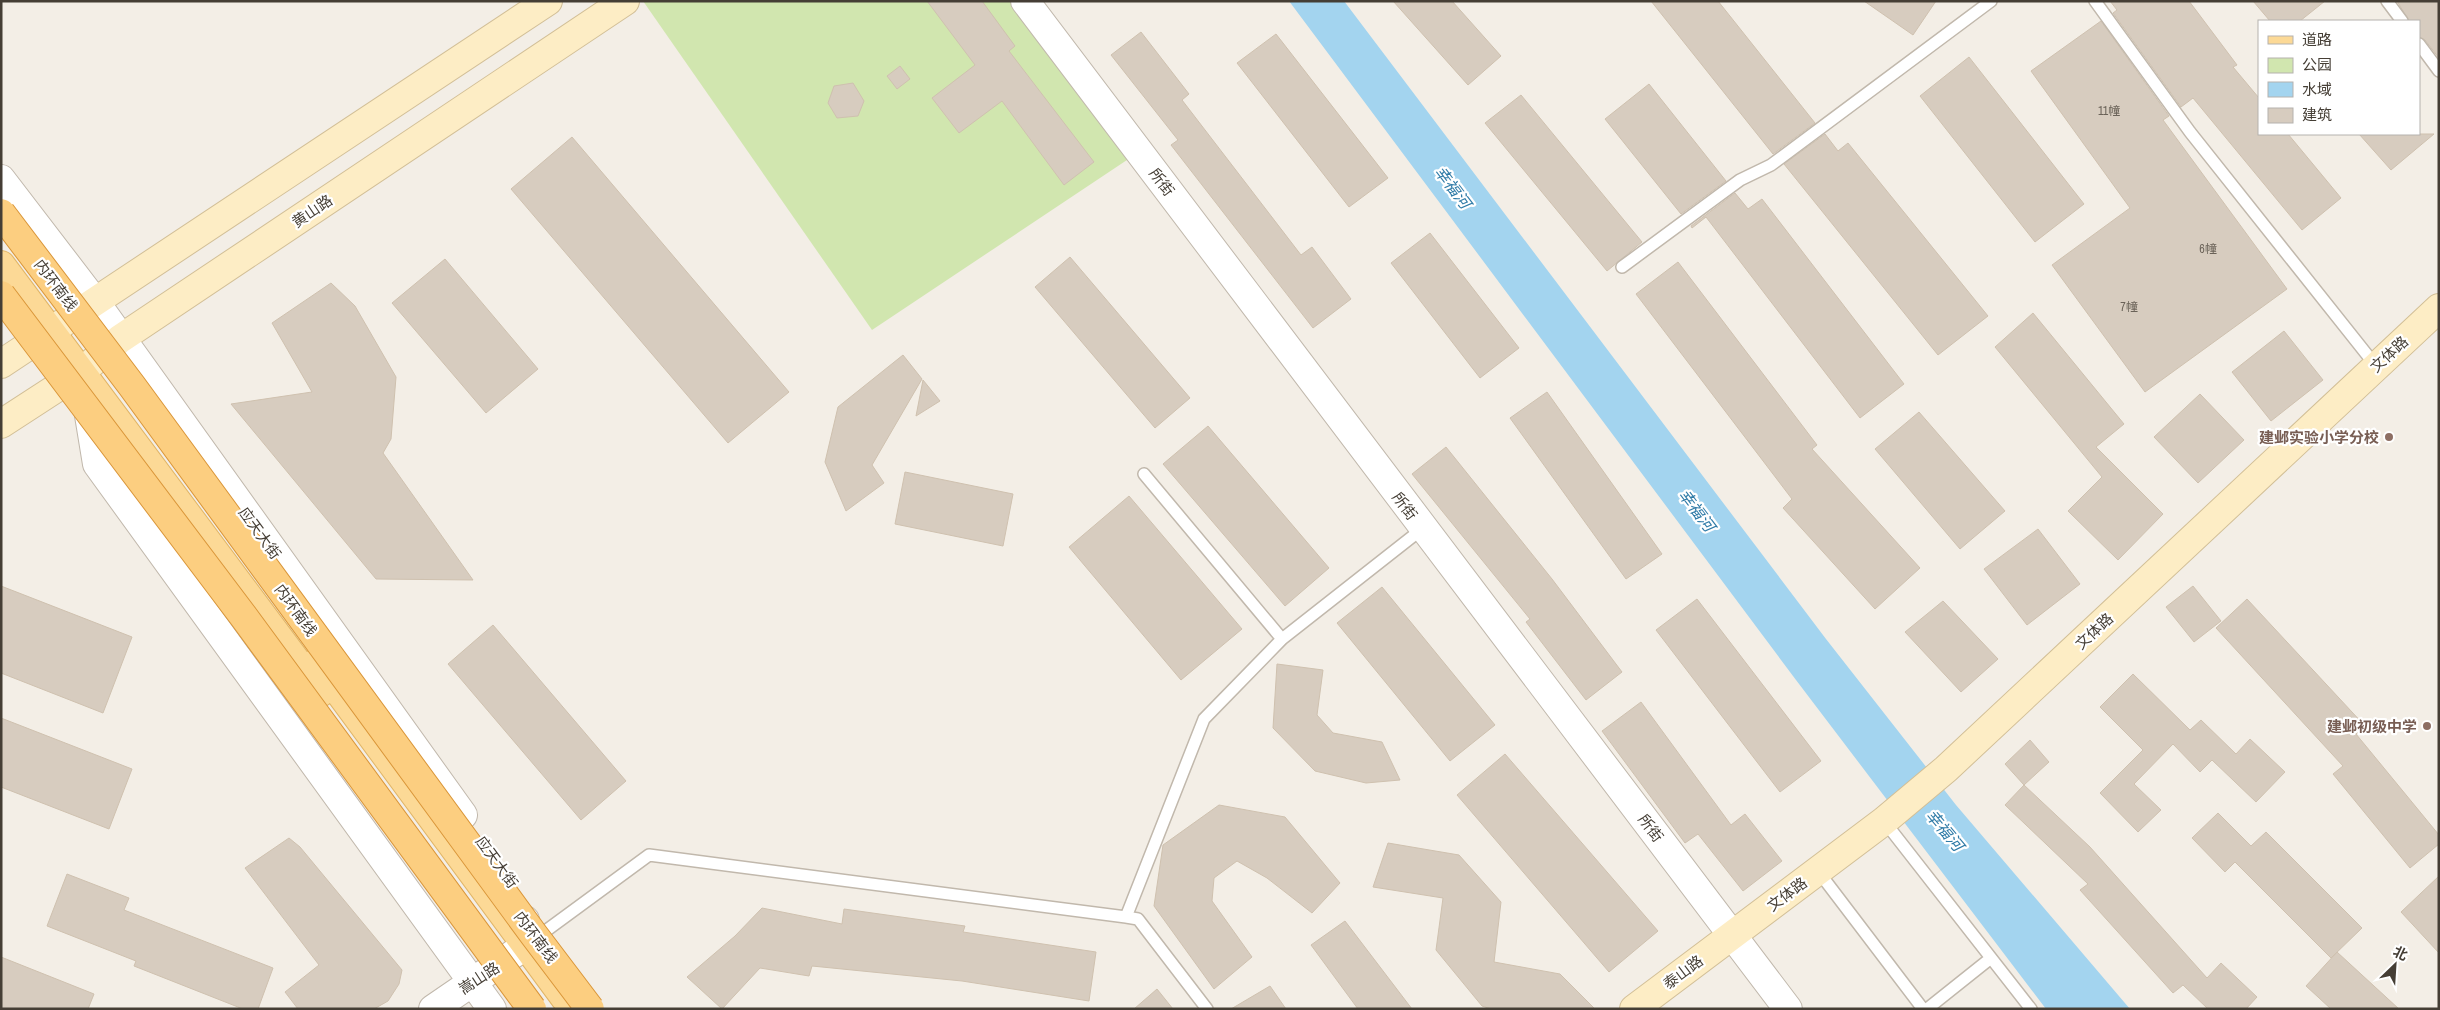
<svg xmlns="http://www.w3.org/2000/svg" width="2440" height="1010" font-family="'Archivo Narrow','Noto Sans SC',sans-serif">
	<rect width="100%" height="100%" fill="#f3eee6"/>
	<path fill="#d1e6af" d="M643 1H1028L1142 150 872 330Z"/>
	<path fill="#a3d4ef" d="M1289 1H1344L1826 639 1956 805 2130 1009H2046L1796 680Z"/>
	<path fill="#d7ccbf" stroke="#cfc1af" d="M927 1H982L1015 46 1009 51 1094 162 1064 185 1002 101 959 133 932 98 975 65Z
		M1393 1H1452L1501 56 1468 85Z
		M1651 1H1718L1815 123 1773 154Z
		M1864 1H1936L1913 35Z
		M2110 1H2189L2237 65 2233 67 2259 98V134H2288L2341 198 2302 230 2193 98 2181 107 2113 13 2117 10Z
		M2253 1H2325L2300 21H2270Z
		M2397 1H2439V58L2425 40 2419 37V21H2409Z
		M2101 21 2169 116 2163 120 2287 289 2145 392 2052 265 2130 208 2031 71Z
		M1141 32 1189 94 1182 100 1301 255 1312 247 1351 299 1313 328 1171 145 1178 140 1111 55Z
		M1276 34 1388 178 1349 207 1237 63Z
		M1969 57 2084 204 2035 242 1920 96Z
		M900 66 910 79 897 89 887 76Z
		M853 83 864 101 858 116 837 118 828 103 834 86Z
		M1649 84 1726 181 1681 214 1605 119Z
		M1521 95 1642 242 1607 271 1485 123Z
		M1825 134 1838 151 1848 143 1988 316 1938 355 1784 164Z
		M2359 134H2434L2391 170Z
		M572 137 789 392 728 443 511 189Z
		M1735 193 1748 209 1762 199 1904 384 1860 418 1706 217 1692 228 1691 226Z
		M1430 233 1519 348 1480 378 1391 263Z
		M1070 257 1190 398 1155 428 1035 287Z
		M445 259 538 369 486 413 392 303Z
		M1678 262 1817 445 1812 449 1920 568 1875 609 1783 508 1792 499 1636 294Z
		M331 283 355 306 396 377 391 439 383 453 473 580 376 579 231 404 312 392 272 323Z
		M2033 313 2124 424 2096 447 2163 514 2118 560 2068 511 2102 477 1995 347Z
		M2284 331 2323 380 2271 421 2232 372Z
		M903 355 922 379 872 465 884 483 846 511 825 462 838 407Z
		M923 380 940 401 916 416Z
		M1547 392 1662 554 1626 579 1510 418Z
		M2200 394 2244 440 2198 483 2154 437Z
		M1919 412 2005 511 1960 549 1875 449Z
		M1208 426 1329 568 1285 606 1163 464Z
		M1446 447 1552 579 1622 672 1586 700 1526 622 1530 619 1412 474Z
		M905 472 1013 494 1003 546 895 524Z
		M1129 496 1242 629 1181 680 1069 547Z
		M2038 529 2080 584 2027 625 1984 569Z
		M1 586 132 637 103 713 1 673Z
		M2193 586 2221 621 2194 642 2166 607Z
		M1382 587 1495 725 1450 761 1337 623Z
		M1697 599 1821 761 1780 792 1656 630Z
		M2247 599 2365 726 2356 734 2439 835V844L2410 868 2333 774 2343 766 2216 628Z
		M1943 601 1998 659 1961 692 1905 632Z
		M493 625 626 781 581 820 448 664Z
		M1277 664 1323 670 1317 715 1333 733 1382 742 1400 780 1366 783 1315 771 1273 728Z
		M2133 674 2190 730 2201 720 2236 754 2250 739 2285 772 2256 802 2212 760 2200 772 2173 744 2134 784 2161 810 2138 832 2100 793 2143 750 2100 707Z
		M1641 702 1731 825 1745 814 1782 861 1743 891 1698 834 1685 843 1602 731Z
		M1 718 132 769 109 829 1 787Z
		M2030 740 2049 762 2024 785 2005 764Z
		M1505 754 1658 931 1609 972 1457 795Z
		M2024 785 2090 847 2207 978 2221 963 2257 997 2246 1009H2208L2183 985 2173 993 2080 890 2088 884 2005 805Z
		M1219 805 1285 817 1340 883 1312 913 1267 878 1237 861 1214 878 1212 901 1252 957 1214 989 1154 906 1163 845Z
		M2218 813 2251 846 2266 832 2362 928 2331 958 2235 862 2225 872 2192 838Z
		M289 838 300 847 402 970 399 984 388 1001 374 1009H298L285 992 319 965 245 868Z
		M1388 843 1459 855 1501 902 1494 962 1560 974 1595 1009H1491L1482 1006 1436 950 1443 898 1373 887Z
		M67 874 129 898 124 910 273 968 258 1009H243L134 966 136 961 47 926Z
		M2439 876V953L2401 912Z
		M762 908 842 924 844 909 965 926 963 932 1096 952 1089 1001 962 981 812 966 809 976 760 968 722 1009 687 977 735 936Z
		M1345 921 1412 1009H1358L1311 945Z
		M2337 952 2399 1009H2331L2306 986Z
		M1 957 94 994 88 1009H1Z
		M1270 986 1286 1009H1231Z
		M1157 989 1173 1009H1134Z"/>
	<g fill="none" stroke-linecap="round" stroke-linejoin="round">
		<defs>
			<path id="service" d="M2095 1 2190 132 2376 366
				M2387 1 2402 21
				M2419 44 2439 71
				M1622 267 1740 180 1771 165 1991 1
				M1282 639 1422 529
				M1884 821 2031 1009
				M1818 871 1923 1009
				M1126 917 1138 919 1207 1009
				M536 938 649 855 1126 917 1204 719 1282 639 1144 474
				M1927 1009 1991 958"/>
			<path id="tertiary" d="M1025 1 1788 1009
				M1 179 96 303 463 815
				M87 403 97 464 492 1009
				M433 1009 525 946V920"/>
			<path id="secondary" d="M1 364 548 1
				M1 424 81 372 120 339 625 1
				M1634 1009 1884 821 1946 769 2439 308"/>
			<path id="primary" d="M1 265 320 693
				M317 662 565 998"/>
		</defs>
		<use href="#service" stroke="#c1b8ac" stroke-width="14"/>
		<use href="#tertiary" stroke="#c1b8ac" stroke-width="30"/>
		<use href="#secondary" stroke="#d2bf97" stroke-width="30"/>
		<use href="#primary" stroke="#e1b566" stroke-width="30"/>
		<use href="#service" stroke="#fff" stroke-width="11"/>
		<use href="#tertiary" stroke="#fff" stroke-width="28"/>
		<use href="#secondary" stroke="#fdedc5" stroke-width="28"/>
		<use href="#primary" stroke="#fcd996" stroke-width="28"/>
		<defs>
			<path id="trunk-bridge" d="M1 213 132 386 534 935 590 1009
				M1 295 244 617 532 1009"/>
		</defs>
		<use href="#trunk-bridge" stroke="#da9639" stroke-width="30" stroke-linecap="butt"/>
		<use href="#trunk-bridge" stroke="#fcce80" stroke-width="28"/>
	</g>
	<g fill="#8d6e63" stroke="#fff" stroke-width="2">
		<circle cx="2389" cy="437" r="5"/>
		<circle cx="2427" cy="726" r="5"/>
	</g>
	<g text-anchor="middle" dominant-baseline="central" stroke-width="4.5" stroke-linejoin="round" paint-order="stroke">
		<g font-size="12" fill="#6a6258">
			<text x="2109" y="111">11幢</text>
			<text x="2208" y="249">6幢</text>
			<text x="2129" y="307">7幢</text>
		</g>
		<g font-size="15" fill="#453e35" stroke="#fff">
			<text transform="translate(1162 182) rotate(53)">所街</text>
			<text transform="translate(312 211) rotate(-34)">黄山路</text>
			<text transform="translate(56 285) rotate(53)">内环南线</text>
			<text transform="translate(2389 354) rotate(-43)">文体路</text>
			<text transform="translate(1405 506) rotate(53)">所街</text>
			<text transform="translate(260 533) rotate(54)">应天大街</text>
			<text transform="translate(296 610) rotate(54)">内环南线</text>
			<text transform="translate(2094 631) rotate(-43)">文体路</text>
			<text transform="translate(1651 828) rotate(53)">所街</text>
			<text transform="translate(497 862) rotate(54)">应天大街</text>
			<text transform="translate(1787 894) rotate(-37)">文体路</text>
			<text transform="translate(536 937) rotate(53)">内环南线</text>
			<text transform="translate(1683 972) rotate(-37)">泰山路</text>
			<text transform="translate(479 978) rotate(-33)">嵩山路</text>
		</g>
		<g font-size="15" font-weight="bold" fill="#785e54" stroke="#fff" text-anchor="end">
			<text x="2379" y="437">建邺实验小学分校</text>
			<text x="2417" y="726">建邺初级中学</text>
		</g>
		<g font-size="16" font-style="italic" fill="#2f7ba7" stroke="#fff">
			<text transform="translate(1453 187) rotate(53)">幸福河</text>
			<text transform="translate(1697 510) rotate(53)">幸福河</text>
			<text transform="translate(1945 830) rotate(50)">幸福河</text>
		</g>
	</g>
	<rect width="2440" height="1010" fill="none" stroke="#453e35" stroke-width="5"/>
	<rect x="2258" y="20" width="162" height="115" fill="#ffffff" stroke="#b5b2ae"/>
	<rect x="2268" y="36" width="25" height="8" fill="#fcd996" stroke="#b5b2ae"/>
	<text x="2302" y="45" font-size="15" fill="#453e35">道路</text>
	<rect x="2268" y="58" width="25" height="15" fill="#d1e6af" stroke="#b5b2ae"/>
	<text x="2302" y="70" font-size="15" fill="#453e35">公园</text>
	<rect x="2268" y="82" width="25" height="15" fill="#a3d4ef" stroke="#b5b2ae"/>
	<text x="2302" y="95" font-size="15" fill="#453e35">水域</text>
	<rect x="2268" y="108" width="25" height="15" fill="#d7ccbf" stroke="#b5b2ae"/>
	<text x="2302" y="120" font-size="15" fill="#453e35">建筑</text>
	<g transform="translate(2395 965) rotate(25)" stroke="#ffffff" stroke-width="4" paint-order="stroke">
	<path d="M0-4L9 19L0 12L-9 19Z" fill="#453e35"/>
	<text y="-8" font-size="14" font-weight="bold" text-anchor="middle" fill="#453e35">北</text>
	</g>
</svg>
